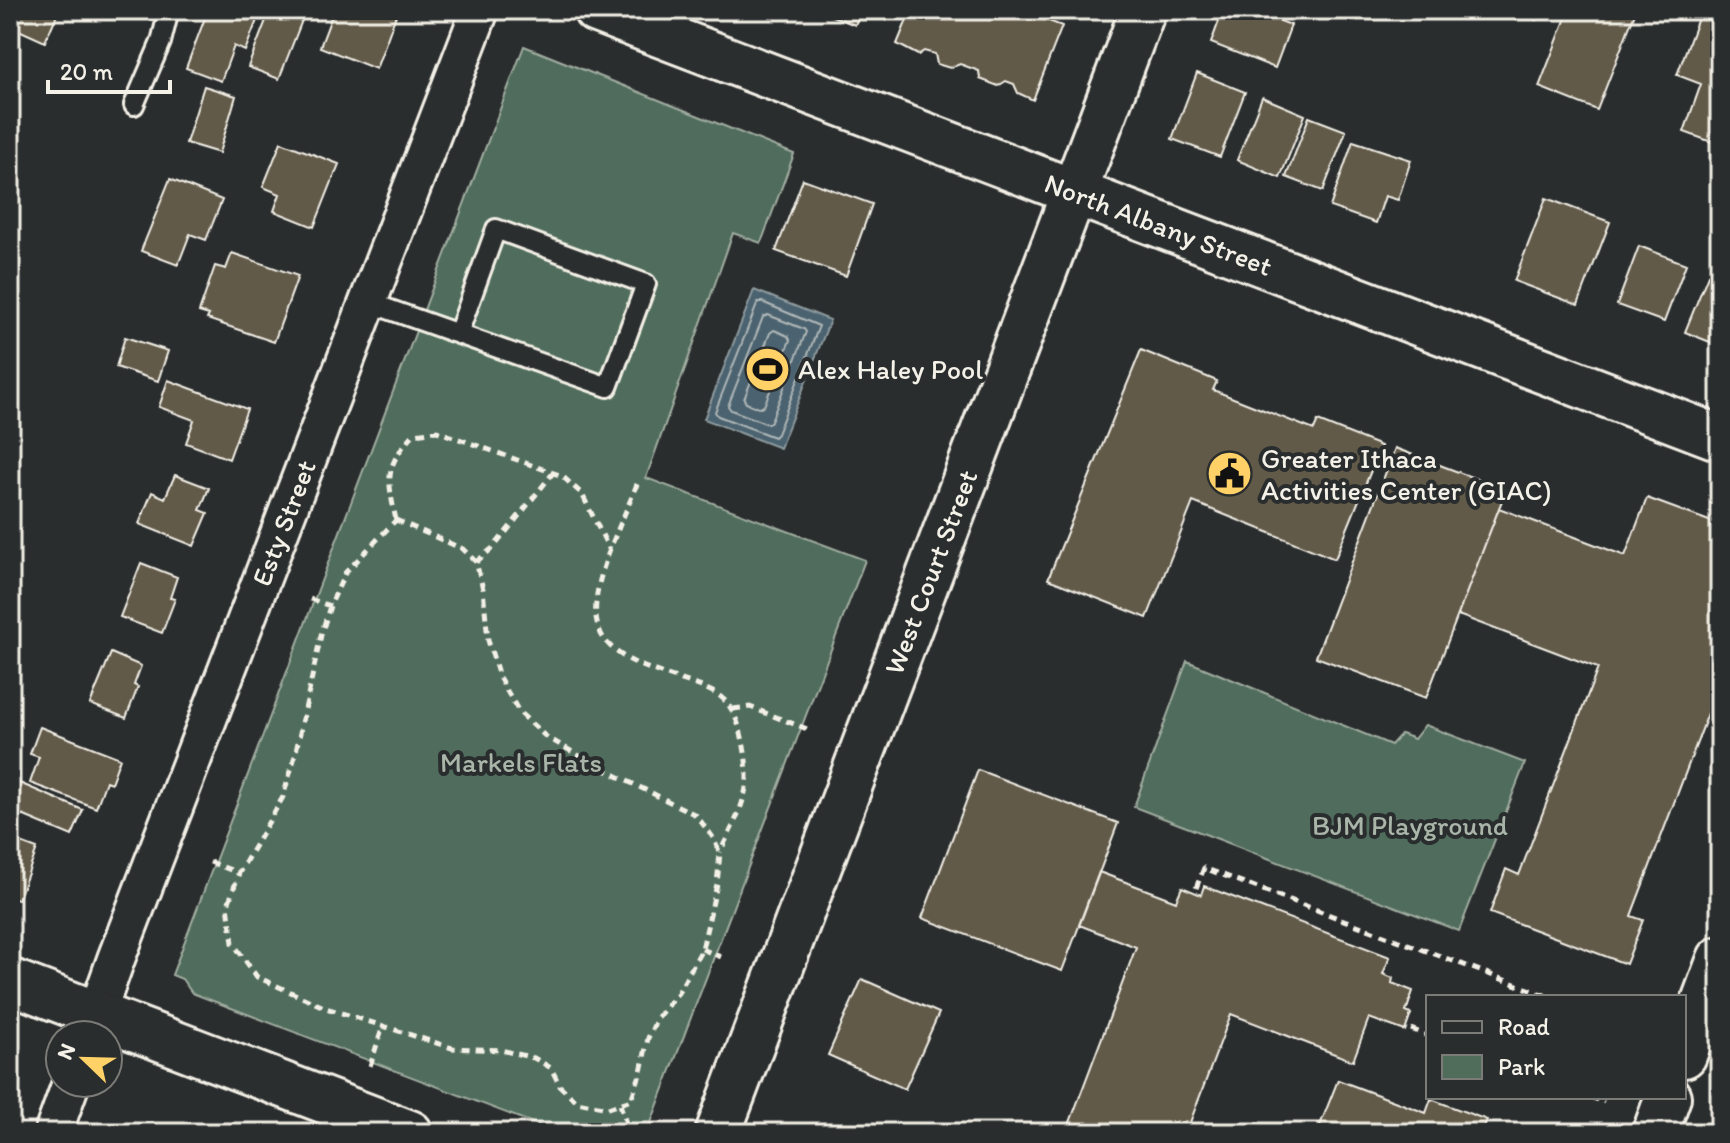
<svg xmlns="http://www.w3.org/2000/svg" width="1730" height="1143" font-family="Itim,sans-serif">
	<rect width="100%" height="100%" fill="#2a2d2e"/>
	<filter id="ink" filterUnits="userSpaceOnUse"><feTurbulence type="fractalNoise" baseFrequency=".0125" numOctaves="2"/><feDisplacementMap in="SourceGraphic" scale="16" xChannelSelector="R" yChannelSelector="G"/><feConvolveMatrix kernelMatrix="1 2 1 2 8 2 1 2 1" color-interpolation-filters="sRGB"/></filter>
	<g filter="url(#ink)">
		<path fill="#506c5b" stroke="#a2aea2" stroke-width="2" d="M524 46 794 154 761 243 733 233 646 478 865 560 647 1133H559L192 993 182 979 172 975Z
			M1187 661 1391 745 1401 734 1414 739 1425 725 1525 763 1459 931 1134 807Z"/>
		<path fill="#4c6370" stroke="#8f9ca0" stroke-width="2" d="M754 290 830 320 780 448 704 419Z"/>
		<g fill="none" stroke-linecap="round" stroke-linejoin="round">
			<path stroke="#b1b8b8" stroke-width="2" d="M758 302H762L819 326 777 434 774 437 718 416 715 412Z
				M768 315 804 329 806 332 771 421 768 424 731 410 728 406 763 317Z
				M774 330 788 336 790 340 764 406 760 408 746 403 744 399 770 333Z"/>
		</g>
		<path fill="#625a4a" stroke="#f4f1e8" stroke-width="2" d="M20 10H59L45 42 12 27Z
			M208 10H249L246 16 257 20 245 51 234 46 221 81 186 68Z
			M270 10H306L279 79 248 67Z
			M334 10H384L396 15 376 69 320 47Z
			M817 10H861L855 25Z
			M911 10H1020L1062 26 1033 100 1018 93 1014 84 1006 81 998 86 980 79 979 71 960 64 950 68 937 64 935 54 924 51 918 55 897 44Z
			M1223 10H1251L1291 25 1275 68 1211 43Z
			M1510 10H1540L1536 20Z
			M1569 10H1636L1597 110 1539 87Z
			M1701 10H1720V145L1684 132 1701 84 1677 75Z
			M1197 73 1245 92 1220 157 1172 139Z
			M204 86 236 96 219 153 186 143Z
			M1262 97 1305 115 1280 178 1237 160Z
			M1309 117 1346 131 1323 191 1286 177Z
			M1353 141 1411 160 1398 200 1385 196 1376 223 1330 207Z
			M281 142 339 164 314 227 274 211 280 194 263 187Z
			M170 179 222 200 206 240 190 234 178 265 141 251Z
			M803 179 872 204 846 276 776 251Z
			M1546 198 1610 222 1578 305 1514 281Z
			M1639 246 1686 264 1664 322 1617 305Z
			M232 253 298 276 274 342 207 319 209 315 199 312 215 266 226 269Z
			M1708 275 1720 279V346L1685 332Z
			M125 337 168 351 158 381 116 367Z
			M1141 350 1217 381 1213 390 1314 430 1318 421 1381 446 1335 559 1193 502 1147 618 1048 579Z
			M168 380 247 409 229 459 186 443 194 420 159 407Z
			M1395 448 1506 490 1426 698 1316 657Z
			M175 475 209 488 200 510 208 513 194 546 139 524 152 492 165 498Z
			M1647 498 1720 525V682L1631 916 1643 920 1626 964 1490 913 1506 869 1519 875 1598 668 1458 615 1499 508 1625 556Z
			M141 563 177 577 170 598 175 599 162 633 120 617Z
			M111 653 141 666 134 685 138 687 126 718 90 704Z
			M40 727 120 758 111 783 106 781 96 808 30 783 39 757 30 754Z
			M978 770 1118 823 1062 971 922 918Z
			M10 779 83 810 72 836 10 810Z
			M10 839 37 849 18 900 10 897Z
			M1099 872 1176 901 1182 887 1201 895 1204 886 1390 957 1383 974 1393 978 1392 983 1413 991 1406 1012 1411 1014 1405 1031 1369 1018 1353 1061 1231 1014 1186 1133H1066L1136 947 1079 925Z
			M862 979 939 1013 905 1089 828 1055Z
			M1338 1080 1426 1113 1431 1099 1487 1120 1482 1133H1317Z"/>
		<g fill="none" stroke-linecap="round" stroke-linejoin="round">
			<defs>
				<path id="lane" d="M134 105 161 42 169 10
					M368 302 608 387 646 284 496 229 458 334"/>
				<g id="street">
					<path id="s1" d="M89 1035 116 959 480 10"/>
					<path d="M53 1133 71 1083"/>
				</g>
				<g id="secondary">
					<path id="s2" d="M596 10 1720 438"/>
					<path d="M10 981 410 1133"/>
					<path d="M1684 1055 1720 959"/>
					<path id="s3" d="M718 1133 1143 10"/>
					<path d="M1655 1133 1668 1097"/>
				</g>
			</defs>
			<use href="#lane" stroke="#f4f1e8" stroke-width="24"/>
			<use href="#street" stroke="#f4f1e8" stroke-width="42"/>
			<use href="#secondary" stroke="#f4f1e8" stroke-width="50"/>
			<path stroke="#f4f1e8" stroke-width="5" stroke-dasharray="8 6" stroke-linecap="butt" d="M637 484C623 521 592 578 596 617 602 670 683 673 718 695 740 708 747 754 747 778 746 803 731 830 720 852
				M396 520 463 549 476 562 483 589 488 640 499 677 519 712 545 736 593 764 696 815 712 836 720 853 717 884 702 949 678 993 657 1018 648 1038 641 1072 631 1100 608 1108 577 1102 560 1086 551 1068 534 1058 501 1050 452 1048 326 1008 257 977 233 943 228 905 239 873 283 797 295 756 321 635 330 606 345 573Z
				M396 520C387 477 384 467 414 434L437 431 562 476 582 494 610 551
				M476 562 494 547 553 473
				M310 599 330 606
				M733 709 750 707 807 729
				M210 862 239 873
				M1196 888 1204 868 1550 997
				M702 949 721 957
				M1411 1029 1428 1036
				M370 1066 383 1026
				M1590 1097 1604 1102
				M620 1104 629 1133"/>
			<use href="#lane" stroke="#2a2d2e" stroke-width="18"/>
			<use href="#street" stroke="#2a2d2e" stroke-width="36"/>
			<use href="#secondary" stroke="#2a2d2e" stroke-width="44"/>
		</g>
	</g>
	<defs>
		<symbol id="stadium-disc" viewBox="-11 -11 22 22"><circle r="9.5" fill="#ffd166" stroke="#2a2d2e"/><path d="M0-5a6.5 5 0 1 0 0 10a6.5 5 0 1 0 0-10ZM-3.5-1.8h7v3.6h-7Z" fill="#111"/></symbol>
		<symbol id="civic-disc" viewBox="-11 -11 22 22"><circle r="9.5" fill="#ffd166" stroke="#2a2d2e"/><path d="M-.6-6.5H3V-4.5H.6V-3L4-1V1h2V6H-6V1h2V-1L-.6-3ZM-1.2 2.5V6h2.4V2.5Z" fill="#111"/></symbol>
	</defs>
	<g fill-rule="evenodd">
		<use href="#stadium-disc" x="742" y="344" width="51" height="51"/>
		<use href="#civic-disc" x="1204" y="448" width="51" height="51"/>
	</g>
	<g text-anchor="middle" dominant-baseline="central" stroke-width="8" stroke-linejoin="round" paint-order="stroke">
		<g font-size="28" fill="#f4f1e8" stroke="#2a2d2e">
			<text stroke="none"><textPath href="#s2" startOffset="602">North Albany Street</textPath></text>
			<text stroke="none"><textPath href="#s1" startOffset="548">Esty Street</textPath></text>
			<text stroke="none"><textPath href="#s3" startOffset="600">West Court Street</textPath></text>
		</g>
		<g font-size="28" fill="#f4f1e8" stroke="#2a2d2e" text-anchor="start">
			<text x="798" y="369">Alex Haley Pool</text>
			<text x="1261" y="458">Greater Ithaca<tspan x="1261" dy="32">Activities Center (GIAC)</tspan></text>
		</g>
		<g font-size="28" fill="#aab5a9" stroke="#2a2d2e">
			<text x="521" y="762">Markels Flats</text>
			<text x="1410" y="825">BJM Playground</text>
		</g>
	</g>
	<rect width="1730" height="1143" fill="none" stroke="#2a2d2e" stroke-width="40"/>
	<rect x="20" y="20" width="1690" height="1103" fill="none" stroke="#f4f1e8" stroke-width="3" filter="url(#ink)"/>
	<rect x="1426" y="995" width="260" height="104" fill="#2a2d2e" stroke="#7b7b78" stroke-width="2"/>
	<rect x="1442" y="1021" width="40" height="12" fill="#2a2d2e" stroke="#7b7b78" stroke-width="2"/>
	<text x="1498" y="1035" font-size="24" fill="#f4f1e8">Road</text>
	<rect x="1442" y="1055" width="40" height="24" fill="#506c5b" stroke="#7b7b78" stroke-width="2"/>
	<text x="1498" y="1075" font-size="24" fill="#f4f1e8">Park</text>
	<g transform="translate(84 1059) rotate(293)"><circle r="38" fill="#2a2d2e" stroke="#7b7b78" stroke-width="2"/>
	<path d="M0-6L14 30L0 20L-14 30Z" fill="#ffd166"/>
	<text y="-12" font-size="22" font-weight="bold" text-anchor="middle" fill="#f4f1e8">N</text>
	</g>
	<path d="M48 80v12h122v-12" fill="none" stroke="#f4f1e8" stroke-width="4"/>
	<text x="60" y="80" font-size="24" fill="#f4f1e8" stroke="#2a2d2e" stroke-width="6" paint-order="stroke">20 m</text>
</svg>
